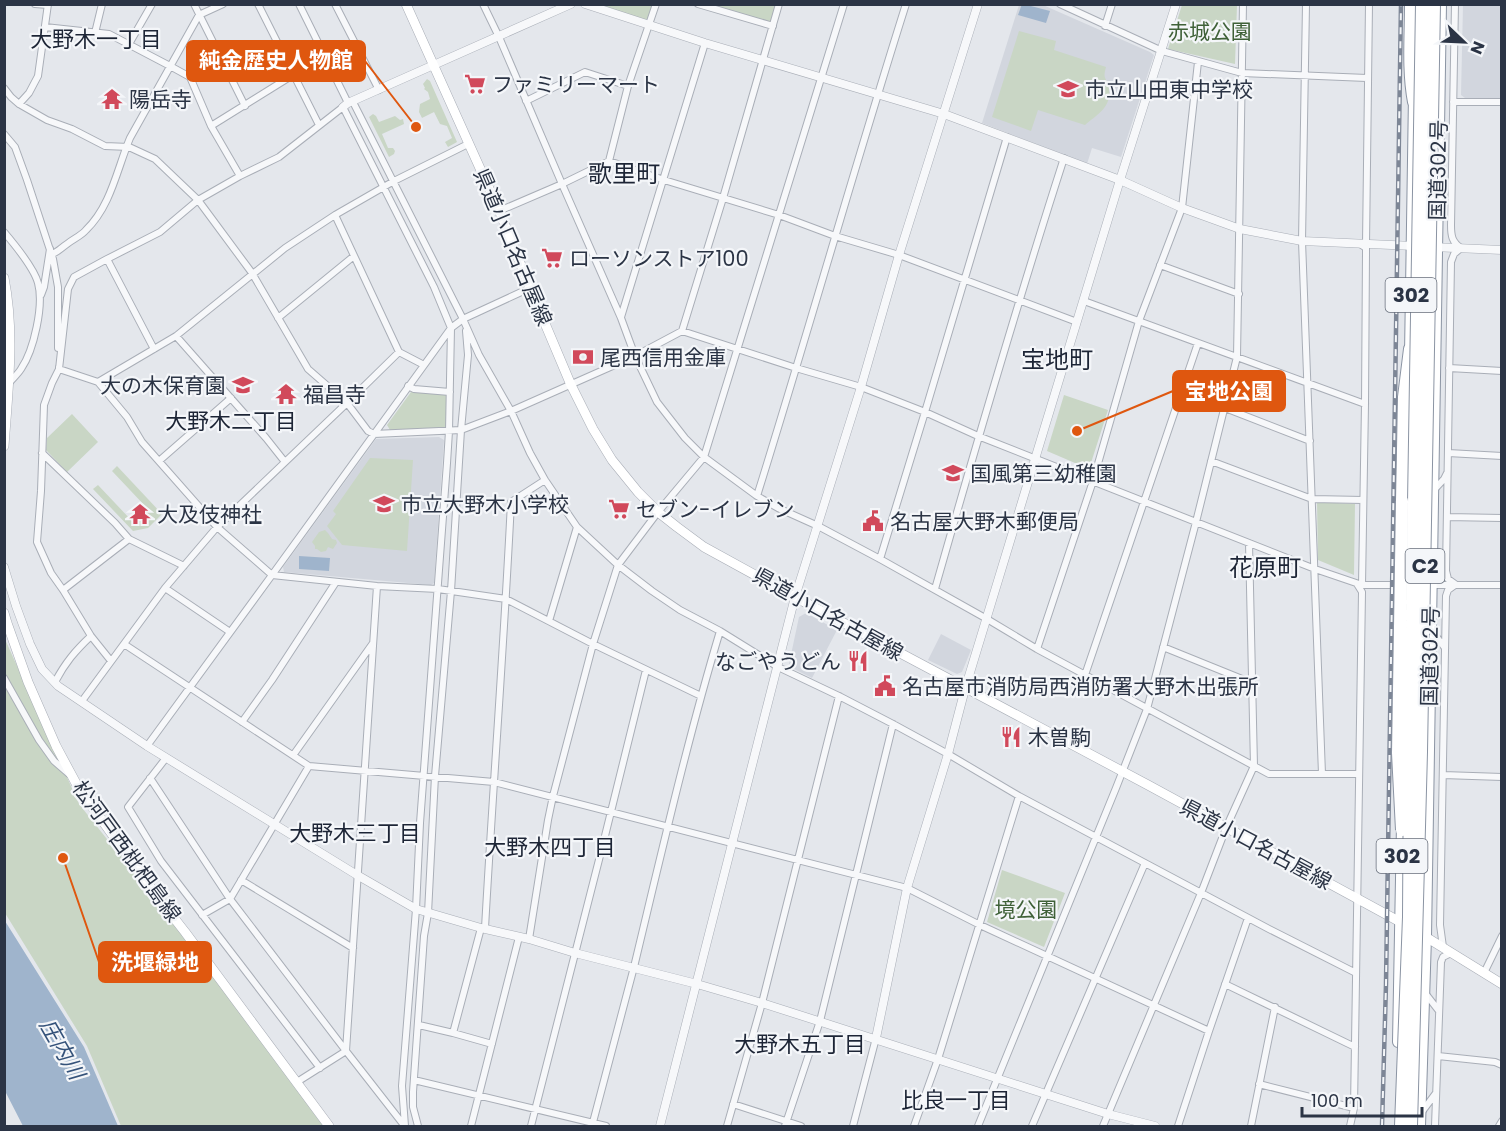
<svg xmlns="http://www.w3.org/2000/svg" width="1506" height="1131" font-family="Poppins,'Noto Sans JP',sans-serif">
	<rect width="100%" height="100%" fill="#e4e7ec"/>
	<path fill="#d2d6de" d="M1019 5H1043L1150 52 1154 55 1121 157 1092 148 1087 164 982 123Z
		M1463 5H1501V98H1465L1461 95Z
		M439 437 444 440 434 583 431 585 284 572 283 567 376 439Z
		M806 613 837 630 812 678 790 667 789 664 799 617Z
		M941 634 971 650 962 672 957 674 928 660Z"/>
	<path fill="#c9d6c5" d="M594 5H654L649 18 647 20Z
		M704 5H777L771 23Z
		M1182 5H1237L1235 64 1168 49Z
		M1019 31 1056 41 1054 50 1106 67C1103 79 1105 75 1108 85 1114 106 1098 114 1085 125L1038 110 1031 131 992 117Z
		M427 79 430 81 457 142 448 147 445 142 452 138 447 126 440 124 434 112 422 118 419 112 420 104 430 99 428 92 424 89 425 88 423 84Z
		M373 114 376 116 379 122 395 116 400 120 403 119 404 124 382 134 388 148H393L395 151 394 154 389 157 369 117Z
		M411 392 447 394 446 429 390 430 387 425Z
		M1064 395 1108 410 1089 469 1047 451Z
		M72 414 98 442 67 472 46 450 47 438Z
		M370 458 413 460 407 551 342 545 327 526 336 514 333 511Z
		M117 466 162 514 148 528 133 531 93 489 98 485 132 521 146 507 112 471Z
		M1317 502 1355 504 1354 575 1318 560Z
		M325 530 328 533 332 539 336 540 337 543 333 549 328 547 326 551 321 552 317 549H315V546L312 542 319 532Z
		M4 637 79 804 216 976 323 1126H121L87 1046 5 913Z
		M1002 870 1065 893 1044 947 987 922Z"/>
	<path fill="#9fb4cc" d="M1022 4 1027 5 1050 11 1046 23 1018 15Z
		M299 556 330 558 329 571 299 569Z
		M5 921 84 1047 118 1126H23L5 1091Z"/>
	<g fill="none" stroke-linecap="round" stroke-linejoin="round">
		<defs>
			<path id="minor" d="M35 4 48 5
				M194 4 245 106
				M258 4 319 125
				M299 4 348 103
				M335 4 379 90
				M483 4 499 37 562 184 621 318 635 356 657 402 685 438 704 457 757 496 778 508 818 526 880 559 987 619 1037 649 1269 774H1359
				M698 4 773 26
				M1060 4 1162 51 1242 73 1367 78
				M1306 4 1302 241 1322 774
				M1455 4 1451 225C1451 236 1452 242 1461 248L1454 254 1451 262 1446 571 1448 579 1455 584
				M1105 26 1112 4
				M45 27 109 34 170 66 190 77 211 126 240 176
				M95 33 102 4
				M129 44 152 4
				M4 88 11 97 19 104 47 120 72 129 105 146 129 147 155 159 198 200 252 273 308 369 347 403 368 431 374 434 461 430 511 411 635 356 682 331 796 368 861 387 925 412 978 436 1315 569 1362 585H1402
				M526 101 585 72 628 86
				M353 102 464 321
				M1453 102H1502
				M19 104 29 93 38 76 48 4
				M211 126 293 75
				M4 134 15 147 27 180 53 259 58 287V348
				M609 161 664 180 779 215 835 236 899 255 1077 322
				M499 211 562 184 609 161 628 86 656 4
				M335 215 399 352 424 365
				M4 232C15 245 34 268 38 283 44 305 34 350 21 369 18 374 13 378 9 383
				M1360 244 1366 248V252L1365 404 1362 585
				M1366 244 1369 4
				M52 254C58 252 61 248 67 244 73 239 81 236 86 230 111 206 117 169 130 138L199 15 223 4
				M107 259 154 349
				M1160 265 1239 294
				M41 295 44 287 50 249
				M1084 301 1365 404
				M621 317 705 43
				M278 318 354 256
				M463 319 479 355 511 411 530 453 545 480 562 505 577 527 618 565 652 591 680 610 720 631 778 667 839 696 893 724 948 754 1019 796 1269 929 1356 973
				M682 331 723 198 779 4
				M176 336 266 438 285 462
				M59 367V369L98 382 176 336 285 248 335 215 394 181 468 144
				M1449 368 1502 371
				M98 382 127 417 142 442 217 527 272 575 377 586 438 589 506 599 593 644 701 696
				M408 386 414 389 450 392
				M1225 408 1310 441
				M42 453 115 523 129 539 184 566
				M1448 453 1502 456
				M159 461 231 398
				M1211 461 1312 499 1363 500
				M1433 491 1444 479 1447 473
				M757 496C808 333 854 168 906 4
				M1447 517 1502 518
				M880 559 925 412 1007 137
				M1430 585H1502
				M165 588 230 632
				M935 589C976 445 1018 301 1064 158
				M63 590 129 539
				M549 621 577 527
				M1432 631 1445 648
				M124 644 309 766 494 782 907 888 980 925 1209 1031
				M1163 647 1252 683
				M1037 649 1093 481 1139 321 1182 208 1198 62
				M111 661 91 636 63 590 51 573 37 542 41 491 44 405 52 383 59 369 68 289 74 277 107 259 160 232 198 200 240 176 279 157 343 107 434 287 451 328 449 431 447 463 420 823 416 909 402 1086 405 1126
				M1085 675 1198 343
				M4 678 39 740 54 761 69 774
				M55 682C65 663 75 651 91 636
				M82 701 165 588 217 527 347 403 399 352
				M242 722 272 680 336 582
				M147 746 272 575 451 328 463 319 530 288
				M294 754 373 643
				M166 758 128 807 161 861 320 1068
				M1443 775 1502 777
				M150 778 230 899 346 1051 403 1124
				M241 880 353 948
				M202 915 230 899 309 766
				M485 928C493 786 504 644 511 502L545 480
				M529 939 548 820 553 796 593 644 618 565 658 512 704 457 844 4
				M1443 947 1440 925 1446 596 1448 590 1455 585
				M1484 973 1502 936
				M1225 984 1355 1047
				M1425 993 1439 1011
				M419 1025 453 1033 492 1044
				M453 1033 481 928
				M1438 1056 1495 1062 1502 1065
				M414 1080 606 1126
				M297 1082 346 1051 377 586
				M1259 1084 1354 1108
				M733 1104 801 1126
				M1421 1113 1436 1093
				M418 1126 413 1107V1092L424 936 428 913 435 776 451 591 461 430 468 355 466 331
				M471 1126 519 937
				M531 1126 603 844 646 670
				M592 1126C606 1073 620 1020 634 967 661 855 687 741 720 631
				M727 1126 762 1003 839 696
				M785 1126 820 1021 893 724
				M853 1126 876 1038
				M914 1126 938 1059 1019 796
				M978 1126 1116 788 1147 709 1196 522 1237 357 1243 4
				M1032 1126 1145 863
				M1103 1126 1201 893 1226 828 1254 766 1249 543
				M1178 1126 1209 1031 1248 918
				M1251 1126 1275 1007
				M1350 1126 1354 1108 1362 592 1357 584
				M1435 1126 1441 962 1443 957 1451 953
				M1499 1126 1502 1121"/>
			<path id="tertiary" d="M585 4 705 43 944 114 1120 180 1182 208 1240 229 1302 241 1414 246
				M343 107 348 103 571 4
				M1432 247 1502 250
				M4 567 16 606 30 644 42 669 58 686 147 746 357 875 416 909 481 928 529 939 575 953 697 984 762 1003 1108 1114 1155 1126
				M876 1038 907 888 948 754 965 689 1120 180 1176 4
				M660 1126 795 597 861 387 899 255 978 4"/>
			<path id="secondary" d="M406 4 501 215 530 288 571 385 593 429 612 460 638 492 658 512 677 527 704 547 795 597 1148 785 1404 924
				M4 278C15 333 8 390 4 446
				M4 613 7 623 28 682 56 746 78 787 156 895 185 932 329 1126
				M1421 934 1502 984"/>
			<path id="trunk" d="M1410 355 1414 95
				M1398 1042 1402 824
				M1420 1126 1426 937 1441 4"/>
			<path id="motorway" d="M1411 4C1411 37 1408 70 1414 102
				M1402 501 1404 397 1410 349"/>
		</defs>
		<use href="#minor" stroke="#a9aeb7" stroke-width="8"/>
		<use href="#tertiary" stroke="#a9aeb7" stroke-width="9"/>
		<use href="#secondary" stroke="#a9aeb7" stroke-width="10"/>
		<use href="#trunk" stroke="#8b94a3" stroke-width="12"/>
		<use href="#motorway" stroke="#8b94a3" stroke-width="14"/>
		<use href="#minor" stroke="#f7f8fa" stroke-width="6"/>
		<use href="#tertiary" stroke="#f7f8fa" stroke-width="8"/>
		<use href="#secondary" stroke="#fff" stroke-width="9"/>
		<use href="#trunk" stroke="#fff" stroke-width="10"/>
		<use href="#motorway" stroke="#fff" stroke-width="12"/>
		<defs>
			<path id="rail" d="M1382 1126 1386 984 1401 4"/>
		</defs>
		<use href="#rail" stroke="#7d8696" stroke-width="4.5"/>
		<use href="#rail" stroke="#f4f6f9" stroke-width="2" stroke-dasharray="7" stroke-linecap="butt"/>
		<defs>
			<path id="motorway-bridge" d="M1402 830 1398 753 1402 501
				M1401 1126 1409 917 1410 753 1422 4
				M1411 1126 1421 752 1434 4"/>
		</defs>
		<use href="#motorway-bridge" stroke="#8b94a3" stroke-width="14" stroke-linecap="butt"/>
		<use href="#motorway-bridge" stroke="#fff" stroke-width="12"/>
	</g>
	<defs>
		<symbol id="supermarket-bare" viewBox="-9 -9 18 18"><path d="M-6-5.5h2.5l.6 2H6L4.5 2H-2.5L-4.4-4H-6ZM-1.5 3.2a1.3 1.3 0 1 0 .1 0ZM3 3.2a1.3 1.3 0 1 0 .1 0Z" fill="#d1495b" stroke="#f4f6f9" stroke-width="2.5" paint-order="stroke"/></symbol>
		<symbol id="school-bare" viewBox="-9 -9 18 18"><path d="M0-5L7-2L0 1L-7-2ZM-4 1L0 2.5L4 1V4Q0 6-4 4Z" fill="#d1495b" stroke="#f4f6f9" stroke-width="2.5" paint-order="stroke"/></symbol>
		<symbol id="temple-bare" viewBox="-9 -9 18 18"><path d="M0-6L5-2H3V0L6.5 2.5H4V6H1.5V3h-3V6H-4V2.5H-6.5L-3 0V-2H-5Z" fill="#d1495b" stroke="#f4f6f9" stroke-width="2.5" paint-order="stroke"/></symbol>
		<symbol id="bank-bare" viewBox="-9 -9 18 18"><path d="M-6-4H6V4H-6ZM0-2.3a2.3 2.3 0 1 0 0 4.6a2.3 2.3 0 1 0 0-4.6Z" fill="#d1495b" stroke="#f4f6f9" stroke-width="2.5" paint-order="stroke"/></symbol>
		<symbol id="civic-bare" viewBox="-9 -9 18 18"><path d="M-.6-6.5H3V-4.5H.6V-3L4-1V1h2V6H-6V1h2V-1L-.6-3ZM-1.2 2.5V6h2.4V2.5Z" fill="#d1495b" stroke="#f4f6f9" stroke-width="2.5" paint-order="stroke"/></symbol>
		<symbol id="restaurant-bare" viewBox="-9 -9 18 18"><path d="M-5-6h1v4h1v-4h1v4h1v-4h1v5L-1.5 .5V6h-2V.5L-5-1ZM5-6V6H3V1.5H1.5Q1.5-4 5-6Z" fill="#d1495b" stroke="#f4f6f9" stroke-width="2.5" paint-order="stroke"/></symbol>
	</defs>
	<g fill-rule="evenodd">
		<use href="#supermarket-bare" x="460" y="69" width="30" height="30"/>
		<use href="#school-bare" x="1053" y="74" width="30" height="30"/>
		<use href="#temple-bare" x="97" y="84" width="30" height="30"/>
		<use href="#supermarket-bare" x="537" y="243" width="30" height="30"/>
		<use href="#bank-bare" x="568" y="342" width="30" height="30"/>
		<use href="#school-bare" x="228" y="370" width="30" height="30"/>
		<use href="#temple-bare" x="271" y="379" width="30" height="30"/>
		<use href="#school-bare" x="938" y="458" width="30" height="30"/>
		<use href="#school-bare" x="369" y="489" width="30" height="30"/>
		<use href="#supermarket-bare" x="604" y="494" width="30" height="30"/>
		<use href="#temple-bare" x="125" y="499" width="30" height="30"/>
		<use href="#civic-bare" x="858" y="506" width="30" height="30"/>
		<use href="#restaurant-bare" x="843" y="646" width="30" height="30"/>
		<use href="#civic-bare" x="870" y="671" width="30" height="30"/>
		<use href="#restaurant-bare" x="996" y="722" width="30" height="30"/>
	</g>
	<g text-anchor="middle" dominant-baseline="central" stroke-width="4.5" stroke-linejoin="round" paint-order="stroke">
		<g fill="#f4f6f9" stroke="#676e7b" stroke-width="1.5">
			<rect x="1385.5" y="278" width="51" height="34" rx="4.5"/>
			<rect x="1405.5" y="549" width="39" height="34" rx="4.5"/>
			<rect x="1376.5" y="839" width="51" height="34" rx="4.5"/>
		</g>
		<g font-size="20" font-weight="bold" fill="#2b3445">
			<text x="1411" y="295">302</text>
			<text x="1425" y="566">C2</text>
			<text x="1402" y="856">302</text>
		</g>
		<g font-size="21" fill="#3f6138" stroke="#f4f6f9">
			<text x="1210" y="31">赤城公園</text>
			<text x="1026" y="909">境公園</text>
		</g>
		<g font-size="21" fill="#2b3445" stroke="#f4f6f9" text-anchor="start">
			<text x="492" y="84">ファミリーマート</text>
			<text x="1085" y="89">市立山田東中学校</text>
			<text x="129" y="99">陽岳寺</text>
			<text x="569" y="258">ローソンストア100</text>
			<text x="600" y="357">尾西信用金庫</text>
			<text x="226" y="385" text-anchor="end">大の木保育園</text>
			<text x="303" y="394">福昌寺</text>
			<text x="970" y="473">国風第三幼稚園</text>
			<text x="401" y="504">市立大野木小学校</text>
			<text x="636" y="509">セブン-イレブン</text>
			<text x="157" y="514">大及伎神社</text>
			<text x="890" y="521">名古屋大野木郵便局</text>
			<text x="841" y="661" text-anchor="end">なごやうどん</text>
			<text x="902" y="686">名古屋市消防局西消防署大野木出張所</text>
			<text x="1028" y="737">木曽駒</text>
		</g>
		<g font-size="21" fill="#2b3445" stroke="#f4f6f9">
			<text transform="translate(1438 170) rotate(-89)">国道302号</text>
			<text transform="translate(513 247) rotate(67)">県道小口名古屋線</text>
			<text transform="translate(828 614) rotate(29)">県道小口名古屋線</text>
			<text transform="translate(1430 656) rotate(-89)">国道302号</text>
			<text transform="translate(1256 844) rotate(28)">県道小口名古屋線</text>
			<text transform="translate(127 851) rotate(54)">松河戸西枇杷島線</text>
		</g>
		<g font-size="22" fill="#1d2536" stroke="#f4f6f9">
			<text x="96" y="39">大野木一丁目</text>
			<text x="231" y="421">大野木二丁目</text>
			<text x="355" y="833">大野木三丁目</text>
			<text x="550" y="847">大野木四丁目</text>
			<text x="800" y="1044">大野木五丁目</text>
			<text x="956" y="1100">比良一丁目</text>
		</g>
		<g font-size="22" font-style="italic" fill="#34527a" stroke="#f4f6f9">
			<text transform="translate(62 1049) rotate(60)">庄内川</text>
		</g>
		<g font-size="24" fill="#1d2536" stroke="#f4f6f9">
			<text x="624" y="173">歌里町</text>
			<text x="1057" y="359">宝地町</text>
			<text x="1265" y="567">花原町</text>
		</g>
	</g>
	<path fill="none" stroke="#df570f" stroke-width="2" d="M416 127L365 61M1077 431L1173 391M63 858L99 962"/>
	<g fill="#df570f" stroke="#f4f6f9" stroke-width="2">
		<circle cx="416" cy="127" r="6"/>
		<circle cx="1077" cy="431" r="6"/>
		<circle cx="63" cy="858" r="6"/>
	</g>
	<g fill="#df570f" stroke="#df570f" stroke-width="2">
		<rect x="187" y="41" width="178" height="40" rx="6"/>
		<rect x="1173" y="371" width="112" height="40" rx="6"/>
		<rect x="99" y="942" width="112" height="40" rx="6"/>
	</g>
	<g font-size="22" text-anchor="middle" font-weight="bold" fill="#fff">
		<text x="276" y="68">純金歴史人物館</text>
		<text x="1229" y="399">宝地公園</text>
		<text x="155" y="970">洗堰緑地</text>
	</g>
	<rect width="1506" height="1131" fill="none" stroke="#2b3445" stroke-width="12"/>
	<g transform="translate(1464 42) rotate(113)" stroke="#f4f6f9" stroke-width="4.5" paint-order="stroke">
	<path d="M0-4.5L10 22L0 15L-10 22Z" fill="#2b3445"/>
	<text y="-9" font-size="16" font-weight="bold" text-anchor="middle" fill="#2b3445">N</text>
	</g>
	<path d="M1302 1107v9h120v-9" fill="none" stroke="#2b3445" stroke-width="3"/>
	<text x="1311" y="1107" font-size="18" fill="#2b3445" stroke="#f4f6f9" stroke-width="4.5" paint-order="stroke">100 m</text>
</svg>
